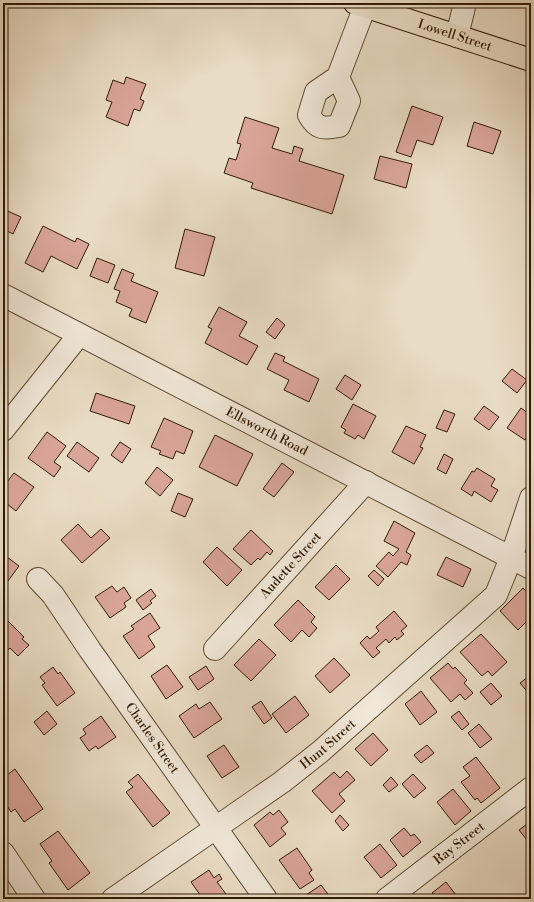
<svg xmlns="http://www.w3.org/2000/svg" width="534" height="902" font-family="'Libre Bodoni',serif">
	<rect width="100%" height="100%" fill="#e9dcc4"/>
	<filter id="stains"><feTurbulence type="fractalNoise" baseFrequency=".005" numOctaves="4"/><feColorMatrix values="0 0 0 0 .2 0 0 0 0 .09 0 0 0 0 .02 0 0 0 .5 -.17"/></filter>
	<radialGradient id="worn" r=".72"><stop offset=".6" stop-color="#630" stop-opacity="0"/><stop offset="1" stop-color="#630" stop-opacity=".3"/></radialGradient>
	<path fill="#daa599" stroke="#301b04" d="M126 77 146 84 140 99 144 101 140 111 134 109 128 126 106 117 112 102 106 100 113 80 124 84Z
		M412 106 443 117 433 145 417 140 411 157 396 152Z
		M245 117 279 128 272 148 292 154 294 146 303 149 299 161 344 175 332 214 251 188 253 183 224 173 229 158 236 160 241 144 237 143Z
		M474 122 501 131 493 154 467 146Z
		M380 156 412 164 406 188 374 179Z
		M3 209 21 217 13 234 3 229Z
		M43 226 75 242 77 238 89 244 77 269 51 256 43 272 25 263Z
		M185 229 215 237 204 276 175 268Z
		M97 258 115 265 108 283 90 276Z
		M122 269 134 274 131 281 158 292 146 323 129 316 132 309 116 302 120 291 114 289Z
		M219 307 247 322 239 336 258 346 247 365 205 343 212 329 208 327Z
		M277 318 285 325 275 339 266 332Z
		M531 343V351L527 348Z
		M275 353 285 357 283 361 319 379 309 402 284 390 289 380 267 369Z
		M512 369 527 380 517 393 502 381Z
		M345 375 361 385 352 400 336 389Z
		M96 393 135 406 129 424 90 411Z
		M353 404 376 416 364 439 358 435 355 439 344 433 346 430 341 427Z
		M484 406 499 417 489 430 474 419Z
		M521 408 529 414 531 412V431L525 440 507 428Z
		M444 410 455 414 447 432 436 428Z
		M164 418 193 431 184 454 176 451 173 459 159 454 161 451 151 447Z
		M406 426 426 435 420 447 423 448 414 464 392 452Z
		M47 432 66 446 54 462 61 467 54 477 28 458Z
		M215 435 253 454 237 486 199 467Z
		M77 442 99 458 89 472 67 456Z
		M120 442 131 449 122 463 111 455Z
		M444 454 453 459 446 474 437 469Z
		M282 463 294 472 274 497 263 489Z
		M157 467 173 480 160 496 145 483Z
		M477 468 495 479 491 486 498 490 491 502 474 491 472 496 461 489 472 471 474 472Z
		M14 473 34 487 16 511 3 501V487Z
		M178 493 193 499 185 517 171 511Z
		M394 521 415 533 406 552 411 555 407 565 401 562 388 577 376 566 389 552 393 556 399 549 384 541Z
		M78 524 91 538 101 529 110 538 82 563 61 540Z
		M251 530 273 551 270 555 267 552 260 560 258 558 251 565 233 549Z
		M217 547 242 570 227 586 203 562Z
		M3 554 19 566 8 581 3 577Z
		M446 557 471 569 463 587 437 575Z
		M336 565 350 579 329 600 315 587Z
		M374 570 384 579 378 586 368 576Z
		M112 586 117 592 124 587 131 598 124 603 126 607 110 618 95 597Z
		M523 588 531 596V617L518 630 500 611Z
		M151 589 156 596 150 601 152 603 143 610 136 600Z
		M298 600 315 617 311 622 317 628 309 637 302 630 291 642 274 625Z
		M394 611 407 626 401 631 404 634 397 640 395 637 389 643 386 639 376 648 380 652 373 658 360 643 367 636 370 639 379 631 376 627Z
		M150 613 160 628 148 636 155 647 139 659 123 636 134 629 131 626Z
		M3 616 24 637 22 639 29 645 18 656 10 648 7 651 3 647Z
		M481 634 507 662 492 676 488 671 482 676 460 652Z
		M259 639 276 655 251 681 234 665Z
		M334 658 350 675 330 693 315 676Z
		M448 663 453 669 455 667 467 680 464 683 473 693 465 700 460 694 451 702 430 678Z
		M167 665 183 687 166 699 151 676Z
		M206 666 214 679 198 690 189 677Z
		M53 667 58 674 60 672 75 693 57 706 42 685 45 683 40 677Z
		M528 677 531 681V696L520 683Z
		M491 683 502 696 491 705 480 692Z
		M421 691 437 712 420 725 405 704Z
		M295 696 309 715 286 733 272 714Z
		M261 701 272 718 264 724 252 707Z
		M210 702 222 719 194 738 179 716 196 704 199 709Z
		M47 711 57 724 44 735 34 722Z
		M459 711 469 724 462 730 451 717Z
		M101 716 116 737 98 749 96 746 89 751 80 738 86 734 83 729Z
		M479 724 492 739 480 748 468 733Z
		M373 733 388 750 371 766 355 749Z
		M224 745 239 767 222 778 207 756Z
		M427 745 434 753 421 763 414 755Z
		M476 757 500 788 481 803 477 798 475 800 461 782 470 776 463 767Z
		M15 769 43 809 24 822 15 809 11 812 3 800V778Z
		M347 771 355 780 339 794 345 801 332 813 312 791 334 772 340 778Z
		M138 774 170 813 153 827 126 792 133 787 128 782Z
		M413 774 426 788 414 798 402 784Z
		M391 777 398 785 389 792 383 785Z
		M453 789 471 811 455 825 437 802Z
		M279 810 288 822 281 828 286 834 270 847 254 825 270 812 273 815Z
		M340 815 349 825 343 831 335 821Z
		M531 821V845L519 830Z
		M404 828 411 836 414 834 421 842 403 857 390 840Z
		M58 831 90 873 68 890 49 863 52 861 40 844Z
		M380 844 397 865 381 878 364 857Z
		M297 848 312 870 309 873 314 880 300 889 279 860Z
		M209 870 214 878 219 874 222 879 217 882 226 894 219 899H203L191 882Z
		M446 882 459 899H436L432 893Z
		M321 885 331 898 334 896 336 899H305L303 897Z"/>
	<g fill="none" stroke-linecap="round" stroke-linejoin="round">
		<defs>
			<g id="minor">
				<path d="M457 36 465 3"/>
				<path d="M338 77 316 92 309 115C317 129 323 129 339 126L349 101 338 77 365 6"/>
				<path id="s1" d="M3 295 531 568"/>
				<path d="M3 430 79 335"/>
				<path id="s2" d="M38 579 53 595 90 650 266 899"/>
				<path id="s3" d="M215 649 366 482"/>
				<path d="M3 853 34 899"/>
				<path id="s4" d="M113 899 282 782 320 752 496 595 511 558 531 498"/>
				<path id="s5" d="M387 899 531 788"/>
			</g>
			<g id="major">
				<path id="s6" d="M355 3 531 60"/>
			</g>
		</defs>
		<use href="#minor" stroke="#5e4b34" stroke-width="24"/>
		<use href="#major" stroke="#301b04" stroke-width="24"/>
		<use href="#minor" stroke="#f1e8d9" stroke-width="22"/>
		<use href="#major" stroke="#e9dcc4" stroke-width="22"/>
	</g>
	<g text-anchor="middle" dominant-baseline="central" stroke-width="3.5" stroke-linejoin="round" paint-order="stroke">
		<g font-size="13" fill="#301b04" stroke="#f1e8d9">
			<text stroke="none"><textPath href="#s6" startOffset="105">Lowell Street</textPath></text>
			<text stroke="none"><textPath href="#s1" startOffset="297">Ellsworth Road</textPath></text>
			<text stroke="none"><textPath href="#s3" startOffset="113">Audette Street</textPath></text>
			<text stroke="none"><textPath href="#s2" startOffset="196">Charles Street</textPath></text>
			<text stroke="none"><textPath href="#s4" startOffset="265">Hunt Street</textPath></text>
			<text stroke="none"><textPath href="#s5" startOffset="91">Ray Street</textPath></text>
		</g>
	</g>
	<rect width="534" height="902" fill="none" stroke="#e9dcc4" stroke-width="16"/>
	<rect x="4" y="4" width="526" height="894" fill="none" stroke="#301b04" stroke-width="2"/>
	<rect x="8" y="8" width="518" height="886" fill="none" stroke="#301b04"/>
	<rect width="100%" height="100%" filter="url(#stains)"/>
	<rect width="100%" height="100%" fill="url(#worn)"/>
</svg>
